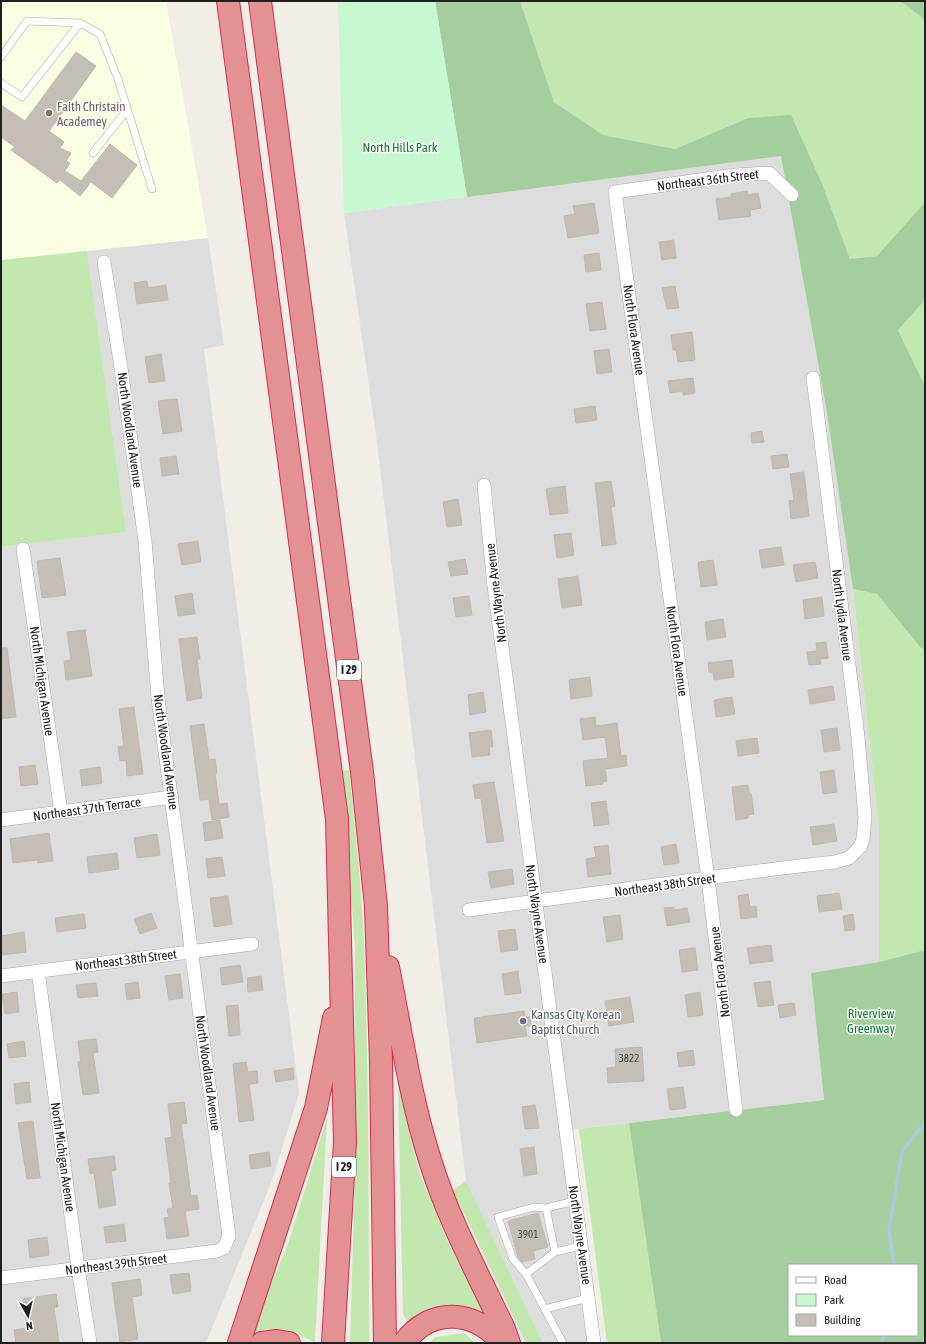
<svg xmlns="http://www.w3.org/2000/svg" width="926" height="1344" font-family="'Asap Condensed',sans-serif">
	<rect width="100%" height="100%" fill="#f0eee7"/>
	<path fill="#dedddd" d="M781 156 827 413 853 589 879 828V962L811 973 824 1100 560 1131 588 1343H543L466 1181 376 435 344 213Z
		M208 238 224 345 204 349 299 1093 273 1178 206 1343H1V547L126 532 87 251Z"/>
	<path fill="#fafee2" d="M1 1H166L208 238 1 260Z"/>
	<path fill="#c2e8af" d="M520 1H899L906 5 925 20V202L877 256 850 259 823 186 748 118 675 149 602 135 554 102Z
		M87 251 126 532 1 547V260Z
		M925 300V386L898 330Z
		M853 589 877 594 920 647 925 650V950L879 962V828Z
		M349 770C355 829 362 888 364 947 369 1079 369 1211 369 1343H350L355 1172V948L342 771Z
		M398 1084 419 1172 450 1247 489 1319 472 1309 436 1307 407 1322 403 1314Z
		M327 1118 315 1342 284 1329 263 1330 247 1340 288 1244Z
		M629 1123 661 1343H607L579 1129Z
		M466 1181 543 1343H526L453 1190Z
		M464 1333 476 1343H429L435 1337Z"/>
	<path fill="#a4ce9d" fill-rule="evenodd" d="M435 1H520L554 102 603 135 675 149 748 118 791 115 823 186 850 259 877 256 925 202V300L898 330 925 386V650L920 647 877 594 853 589 827 413 781 156 467 197Z
		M899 1H925V20L906 5Z
		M925 950V1343H661L629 1123 824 1100 811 973 879 962ZM789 1265H917V1335H789Z"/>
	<path fill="#c6f8d1" d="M338 1H435L467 197 344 213Z"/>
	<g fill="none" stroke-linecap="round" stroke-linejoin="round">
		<path stroke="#a9c9dc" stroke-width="3.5" d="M894 1265 889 1231 902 1151 925 1122
			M882 1343 884 1335"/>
	</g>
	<path fill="#c5beb6" stroke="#c1b8a9" d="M76 52 96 66 49 131 64 142 60 148 71 153 66 161 70 163 65 171 81 181 110 144 137 165 112 198 91 182 80 196 60 180 57 183 11 150 15 147 1 137V105L25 121Z
		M747 191 748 195 758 193 761 208 750 210 751 216 719 220 716 199 731 197V194Z
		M594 203 599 233 568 238 564 216 575 214 573 206Z
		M674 240 676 258 662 260 659 242Z
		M599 253 601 270 586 272 584 255Z
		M147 281 148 288 166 285 168 300 137 304 134 283Z
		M675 286 679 308 667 309 662 288Z
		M602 302 606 329 590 331 586 304Z
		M692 332 695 360 678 362 676 350H673L671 335Z
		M609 349 612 372 597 374 594 351Z
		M161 354 165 381 149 383 145 357Z
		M693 378 695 393 683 395V391L670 393 668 381Z
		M177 399 182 431 163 434 158 401Z
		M595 406 597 420 576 423 574 409Z
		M762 431 764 442 752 443 751 433Z
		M787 454 789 467 773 469 771 456Z
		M176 456 179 474 162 476 160 458Z
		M804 472 809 516 791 519 789 501 794 500 790 474Z
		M611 481 615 506 611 507 616 544 602 546 595 483Z
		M565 486 568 513 550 515 546 489Z
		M458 499 462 525 447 527 443 502Z
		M571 533 574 555 557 558 554 535Z
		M198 541 201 562 182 565 178 544Z
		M781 547 784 565 762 568 759 550Z
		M60 558 66 595 42 598 37 561Z
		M465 559 468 574 451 576 448 562Z
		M713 560 717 585 701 587 698 562Z
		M815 562 818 578 796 582 793 565Z
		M578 576 582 605 562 608 558 579Z
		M192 593 195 614 178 616 175 596Z
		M469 596 472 615 456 617 453 598Z
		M822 597 824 616 805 619 803 600Z
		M723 619 726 637 707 640 705 622Z
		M85 630 92 676 66 680 64 661 71 660 67 632Z
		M197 637 200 659H197L202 698 187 701 179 639Z
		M826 642 828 658 820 659 821 664 809 665 807 652 817 651 816 643Z
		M1 648H7L16 717 1 719Z
		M732 660 734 677 714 680 713 672H709L708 663Z
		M590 677 592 696 571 699 569 680Z
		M833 686 835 700 810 704 808 690Z
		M483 692 486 712 470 715 468 695Z
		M732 697 735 714 716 717 714 700Z
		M134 707 143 774 127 776 126 760 120 761 118 747 124 746 119 709Z
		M595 717 596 726 617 723 621 756 626 755 627 766 605 769 607 781 602 782 603 784 586 786 583 761 608 758 605 737 583 740 580 719Z
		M204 724 209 760 215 759 217 773H215L219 804 227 803 229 817 212 820 209 799 200 800 190 726Z
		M837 728 840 750 824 752 821 730Z
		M491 730 493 747H489L490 755 472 757 469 733Z
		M757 738 759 753 738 756 736 741Z
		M35 765 38 784 21 786 19 767Z
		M100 767 102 783 82 786 80 770Z
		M834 770 837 792 823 794 820 772Z
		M494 782 504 841 487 843 481 798 475 799 473 785Z
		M748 785 749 793H751L754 814 748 815V818L736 820 732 787Z
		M606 801 609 824 594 826 591 803Z
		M220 820 223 838 205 841 203 823Z
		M834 824 837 841 813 845 810 827Z
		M49 833 53 861 38 863 37 860 13 863 10 839Z
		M157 834 160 855 137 858 134 838Z
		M676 844 679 863 664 865 661 847Z
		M608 845 611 874 588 877 586 859 596 857 594 847Z
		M117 853 119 869 89 873 87 857Z
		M222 857 225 876 208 878 206 859Z
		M512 869 514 884 491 888 488 872Z
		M839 893 842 909 819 912 817 896Z
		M748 894 750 907 756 906 757 917 741 919 738 896Z
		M228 896 232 924 214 927 210 898Z
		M674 907V910L687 908 690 922 667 926 664 908Z
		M151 913 157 928 140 934 134 919Z
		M84 914 86 928 57 932 55 918Z
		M853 914 855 930 845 931 843 916Z
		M620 915 623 939 607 942 603 917Z
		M515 929 518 950 501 952 498 931Z
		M24 932 26 952 2 955 1 936Z
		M771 945 773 961 750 964 747 948Z
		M695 948 698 970 682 972 679 950Z
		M240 965 243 982 222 985 220 968Z
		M518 971 521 993 505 995 502 974Z
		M180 974 183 998 169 1000 165 976Z
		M261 976 263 990 248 992 247 978Z
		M770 981 774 1005 758 1007 754 983Z
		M138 982 140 998 127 1000 125 984Z
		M96 983 98 996 78 998 76 985Z
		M17 992 19 1012 5 1014 2 994Z
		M700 992 703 1015 688 1017 685 995Z
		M630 997 634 1022 609 1026 605 1001Z
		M794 1003 796 1015 780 1018 778 1005Z
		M238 1005 240 1035 229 1036 226 1006Z
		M524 1011 525 1017H530L531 1026H525L527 1036 477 1043 474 1018Z
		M96 1039 98 1052 93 1053 99 1093 83 1095 78 1062H81L78 1041Z
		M24 1041 26 1056 9 1058 7 1044Z
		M642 1047 644 1081 608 1083 607 1068 616 1067 615 1049Z
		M693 1050 695 1065 679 1067 677 1053Z
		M246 1062 248 1072 257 1071 258 1083 249 1084 254 1120 239 1122 233 1064Z
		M293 1068 294 1079 276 1082 274 1071Z
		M29 1082 31 1102 16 1104 14 1084Z
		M683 1087 686 1108 670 1110 667 1089Z
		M184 1102 187 1123 181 1124 187 1165 191 1196 197 1195 199 1209 185 1211 189 1236 167 1239 164 1218 169 1217 167 1209 173 1208 169 1183H171L165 1138 172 1137 168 1104Z
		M535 1105 539 1128 525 1129 522 1107Z
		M33 1121 40 1178 27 1179 18 1123Z
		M534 1147 537 1174 524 1176 520 1149Z
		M269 1152 271 1166 251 1169 249 1155Z
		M114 1156 116 1170 111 1171 116 1205 99 1208 94 1173 90 1174 88 1159Z
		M538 1213 548 1247 533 1251 535 1259 522 1262 518 1257 508 1221Z
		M124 1224 126 1241 106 1243 104 1227Z
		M47 1237 49 1255 30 1258 28 1240Z
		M189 1273 191 1291 173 1294 170 1275Z
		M140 1279 142 1295 132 1297 138 1339 120 1342 112 1283Z
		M56 1294 58 1307H54L59 1343H16L14 1330 27 1328 23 1299Z"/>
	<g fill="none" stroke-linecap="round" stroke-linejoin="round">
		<defs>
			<path id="lane" d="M1 57 27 21 80 23 100 34 118 79 152 189
				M1 83 22 97 80 23
				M93 153 127 110
				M546 1208 575 1201
				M526 1274 513 1259 498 1217 534 1207 546 1208 555 1252
				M545 1309 588 1298
				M563 1343 526 1274 555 1252 581 1246"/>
			<path id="street" d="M484 485 494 586 594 1343
				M23 549 61 812
				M1 820 172 797
				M469 910 782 868 835 862 849 858 860 847 863 839 865 817 858 737 813 378
				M38 971 78 1268 90 1343
				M1 976 252 944
				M736 1110 708 879 615 192 735 175 769 173 792 195
				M1 1278 217 1251 224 1248 229 1236 158 698 145 541 120 361 104 262"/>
			<path id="highway" d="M228 1 337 819 345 1142 333 1343
				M260 1 362 772 376 906 381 1061 385 1343
				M388 967C401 1032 410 1097 430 1160 448 1219 478 1274 504 1329L509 1343
				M239 1343 316 1108 334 1018
				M262 1343 277 1341 289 1343
				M404 1343C431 1306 475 1310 502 1343"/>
		</defs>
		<use href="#lane" stroke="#a7a7a7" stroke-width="8"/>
		<use href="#street" stroke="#a7a7a7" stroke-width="14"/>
		<use href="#highway" stroke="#d62c4c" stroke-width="24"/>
		<use href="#lane" stroke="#fff" stroke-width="7"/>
		<use href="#street" stroke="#fff" stroke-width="13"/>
		<use href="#highway" stroke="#e49194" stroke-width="22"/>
	</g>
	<circle fill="#8d6e63" stroke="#fff" stroke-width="1.5" cx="49" cy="113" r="4"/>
	<circle fill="#6b7280" stroke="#fff" stroke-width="1.5" cx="523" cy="1021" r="4"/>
	<g text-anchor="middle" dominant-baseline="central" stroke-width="3" stroke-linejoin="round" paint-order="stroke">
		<g font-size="11" fill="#494846">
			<text x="629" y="1058">3822</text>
			<text x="528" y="1234">3901</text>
		</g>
		<g fill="#fff" stroke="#636363" stroke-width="1">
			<rect x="337" y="660" width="24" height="20" rx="3"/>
			<rect x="332" y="1157" width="24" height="20" rx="3"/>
		</g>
		<g font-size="12" font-weight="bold" fill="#202020">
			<text x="349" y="670">I 29</text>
			<text x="344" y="1167">I 29</text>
		</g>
		<g font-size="13" fill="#785e54" stroke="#fff" text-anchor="start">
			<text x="57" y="106">Faith Christain<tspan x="57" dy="15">Academey</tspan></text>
		</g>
		<g font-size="13" fill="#0f7c29" stroke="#fff">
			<text x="400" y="147">North Hills Park</text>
			<text x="871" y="1013">Riverview<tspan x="871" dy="15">Greenway</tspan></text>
		</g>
		<g font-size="13" fill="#202020" stroke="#fff">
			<text transform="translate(708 180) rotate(-7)">Northeast 36th Street</text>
			<text transform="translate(634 330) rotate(82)">North Flora Avenue</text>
			<text transform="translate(130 430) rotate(82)">North Woodland Avenue</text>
			<text transform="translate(496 593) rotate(-97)">North Wayne Avenue</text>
			<text transform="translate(842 615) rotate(83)">North Lydia Avenue</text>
			<text transform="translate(677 651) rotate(82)">North Flora Avenue</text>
			<text transform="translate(42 681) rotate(82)">North Michigan Avenue</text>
			<text transform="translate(166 752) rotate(82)">North Woodland Avenue</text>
			<text transform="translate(87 809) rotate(-8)">Northeast 37th Terrace</text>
			<text transform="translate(665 885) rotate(-8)">Northeast 38th Street</text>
			<text transform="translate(537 914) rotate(82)">North Wayne Avenue</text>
			<text transform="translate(126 960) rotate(-7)">Northeast 38th Street</text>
			<text transform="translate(720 972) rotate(-97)">North Flora Avenue</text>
			<text transform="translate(208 1073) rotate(82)">North Woodland Avenue</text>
			<text transform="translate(63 1157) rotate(82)">North Michigan Avenue</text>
			<text transform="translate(580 1235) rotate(82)">North Wayne Avenue</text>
			<text transform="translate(116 1264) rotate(-7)">Northeast 39th Street</text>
		</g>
		<g font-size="13" fill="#5b616d" stroke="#fff" text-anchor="start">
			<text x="531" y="1014">Kansas City Korean<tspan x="531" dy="15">Baptist Church</tspan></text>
		</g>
	</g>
	<rect width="926" height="1344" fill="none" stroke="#202020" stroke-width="4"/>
	<rect x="788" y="1264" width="130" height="72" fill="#ffffff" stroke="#a6a6a6"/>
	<rect x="796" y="1277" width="20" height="6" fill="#ffffff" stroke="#a6a6a6"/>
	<text x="824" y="1284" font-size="12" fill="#202020">Road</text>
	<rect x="796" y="1294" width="20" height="12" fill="#c6f8d1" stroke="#a6a6a6"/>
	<text x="824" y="1304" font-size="12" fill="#202020">Park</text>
	<rect x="796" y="1314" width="20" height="12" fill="#c5beb6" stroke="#a6a6a6"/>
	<text x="824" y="1324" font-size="12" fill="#202020">Building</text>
	<g transform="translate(28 1316) rotate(172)" stroke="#ffffff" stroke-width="3" paint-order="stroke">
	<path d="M0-3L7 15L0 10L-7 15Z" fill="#202020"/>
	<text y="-6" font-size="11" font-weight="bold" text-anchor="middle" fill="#202020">N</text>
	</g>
</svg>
